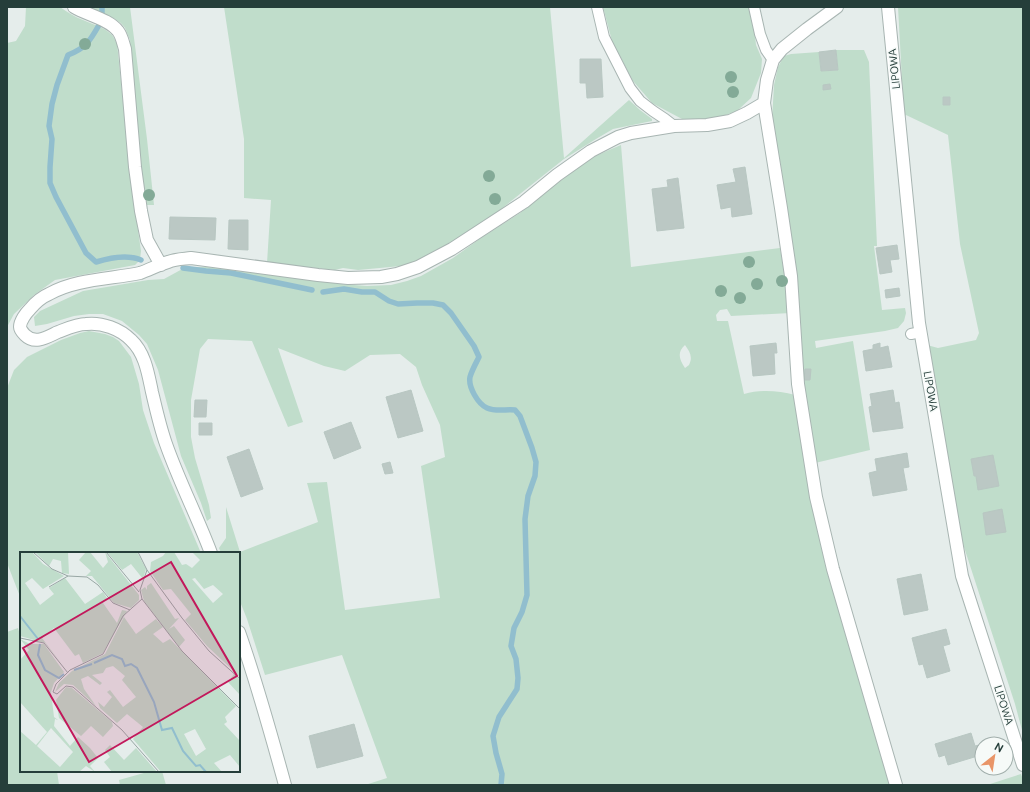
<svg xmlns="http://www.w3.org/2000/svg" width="1030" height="792" font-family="Ubuntu,sans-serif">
	<rect width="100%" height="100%" fill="#e5edeb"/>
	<path fill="#c0ddcb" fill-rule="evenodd" d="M26 7H60C67 12 75 17 83 20 92 24 104 27 112 35 114 37 115 41 117 43L132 188 141 251 140 260 135 265 55 280 34 295 14 314 7 327V43L16 41 25 26Z
		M88 7H130L147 139 154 205H146L138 149 130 40C128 36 127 32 125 28 119 17 98 13 88 7Z
		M224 7H550L564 158 629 100 640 110 652 119V121L613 129 596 139 564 159 491 217 445 247 424 258 401 266 358 270 343 268 335 270 267 263 271 200 244 198V139Z
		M603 7H752L756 45 762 59 761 73 751 98 737 111 711 120 682 119 652 103 633 81 612 41Z
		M898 7H1023V734L1015 704 963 544 927 345 938 348 976 340 979 333 960 244 948 135 906 115 904 117Z
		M836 50H864L869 62 877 246H874L882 310 905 308 906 313 904 321 898 328 885 331 815 341 816 348 853 341 870 450 815 463 803 382 801 342 781 167 772 120 774 85 778 67 784 56 791 54 819 52 821 71 838 70Z
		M621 145 631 267 780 248 791 313 731 316 727 309 720 310 716 315 717 321H728L744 394C761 389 779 391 795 395L858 674 890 785H365L387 778 342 655 265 675 247 619 239 599V553H221L219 548 226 538V507L240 552 318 522 307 483 327 482 345 610 440 598 421 466 445 457 440 425 422 385 416 367 400 354 370 355 345 371 324 366 278 348 303 422 288 427 252 341 208 339 200 349 191 400V437L195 458 209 505 211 518 207 521 201 503 181 456 158 370 147 344 139 335 122 321 103 314H89L74 316 47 324 35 326 34 317 40 311 83 291 148 280 164 279 186 267H206L246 270 341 284 367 286 391 285 407 281 421 276 453 258 481 238 520 213 547 191 589 159 609 150ZM685 345C690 352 693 357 689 365L685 368C679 359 677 352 685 345Z
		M89 331 105 334 113 337 119 341 131 357 139 384 143 410 154 443 201 553H21V599L7 563V388L14 370 27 357 61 340 80 333Z
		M18 628 21 638V771H57L59 785H7V632Z
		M151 771H162L166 785H120L119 780Z
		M1021 774 1023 780V785H987Z"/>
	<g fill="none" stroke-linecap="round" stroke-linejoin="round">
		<path stroke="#91bece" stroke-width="5.5" d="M102 7V12
			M99 25C90 41 86 48 68 55L57 85 52 104 49 126 52 139 50 167V183L56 197 86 253 96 262C109 258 127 254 141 260
			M183 268 206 271 231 273 312 290
			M323 292 344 289 362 292H375L389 301 398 304 417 303H433L443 305 451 313 474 346 479 357C476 363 472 370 470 377 468 387 478 404 487 408 496 412 506 409 515 410L520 416 532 448 536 462 535 476 528 496 525 519 527 595 522 612 514 628 511 646 516 659 518 678 517 689 499 717 493 736 496 753 502 774 501 785"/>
	</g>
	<path fill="#bbc8c4" stroke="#b8c7c2" d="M836 50 838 70 821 71 819 52Z
		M580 59H601L603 97 587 98 586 83H580Z
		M830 84 831 89 823 90V85Z
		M943 97H950V105H943Z
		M745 167 752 214 732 217 731 207 721 209 717 185 736 182 733 169Z
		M678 178 684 228 657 231 652 189 668 187 667 180Z
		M170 217 216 218 215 240 169 239Z
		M229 220H248V250L228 249Z
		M897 245 899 259 890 260 892 272 880 274 876 248Z
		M899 288 900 296 886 298 885 290Z
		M776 343 777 353H774L775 374 753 376 750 346Z
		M880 343V348L888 346 892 367 866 371 863 351 873 349V345Z
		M805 369H811L810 380H804Z
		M411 390 423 431 398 438 386 397Z
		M893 390 895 403 899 402 903 428 873 432 869 407 872 406 870 394Z
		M195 400H207L206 417H194Z
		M351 422 361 448 334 459 324 432Z
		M199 423H212V435H199Z
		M249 449 263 489 241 497 227 457Z
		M907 453 909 467 903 468 907 490 873 496 869 473 877 471 875 459Z
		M993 455 999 486 978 490 976 476H974L971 459Z
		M390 462 393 473 385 474 382 464Z
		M1002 509 1006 532 986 535 983 513Z
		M921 574 928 610 904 615 897 579Z
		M946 629 950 644 943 646 950 671 927 678 923 664 919 665 912 638Z
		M354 724 363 756 317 768 309 736Z
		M971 733 975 746 979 745 981 755 948 765 945 755 939 757 935 744Z"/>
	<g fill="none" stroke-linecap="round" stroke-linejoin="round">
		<defs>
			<path id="lane" d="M597 7 604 37 630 88 640 101 653 111 665 119 674 126
				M754 7 760 34 766 50 773 60
				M911 334 921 332"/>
			<path id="street" d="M74 7C87 15 109 19 118 31 122 36 123 43 125 49L135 167 141 211 147 240 161 265
				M837 7 807 29 782 49 773 60 767 80 764 103 781 208 791 276 798 384 816 497 833 569 896 785
				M888 7 919 323 962 576 1023 765
				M211 553C197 516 179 481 166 444 160 427 156 409 152 392 148 373 145 353 131 340 120 329 102 322 86 324 77 324 66 329 58 332 47 337 35 345 25 335 23 333 20 329 20 327 20 321 26 313 30 309 35 303 42 297 49 294 75 279 111 279 140 273 149 270 158 265 168 262 175 259 183 259 191 258L318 275 348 278 381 277 397 274 418 267 452 249 524 202 557 175 591 151 618 137 631 133 674 126 707 125 730 121 747 113 764 103
				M239 632C257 683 271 734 285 785"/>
		</defs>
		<use href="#lane" stroke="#a8b5b2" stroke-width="12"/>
		<use href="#street" stroke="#a8b5b2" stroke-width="14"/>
		<use href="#lane" stroke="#fff" stroke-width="10"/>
		<use href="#street" stroke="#fff" stroke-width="12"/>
	</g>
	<g fill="#83aa97">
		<circle cx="85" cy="44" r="6"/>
		<circle cx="731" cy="77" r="6"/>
		<circle cx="733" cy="92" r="6"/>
		<circle cx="489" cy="176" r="6"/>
		<circle cx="149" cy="195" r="6"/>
		<circle cx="495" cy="199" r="6"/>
		<circle cx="749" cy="262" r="6"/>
		<circle cx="782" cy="281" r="6"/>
		<circle cx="757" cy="284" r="6"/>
		<circle cx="721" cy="291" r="6"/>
		<circle cx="740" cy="298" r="6"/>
	</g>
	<g text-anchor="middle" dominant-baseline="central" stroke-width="3" stroke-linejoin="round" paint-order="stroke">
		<g font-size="11" fill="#253e3a" stroke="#f6faf8">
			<text transform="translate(894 69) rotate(-96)">LIPOWA</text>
			<text transform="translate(931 391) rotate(80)">LIPOWA</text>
			<text transform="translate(1004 705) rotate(72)">LIPOWA</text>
		</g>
	</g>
	<g transform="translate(20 552)">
		<rect width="220" height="220" fill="#e5edeb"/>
		<path d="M0 0H12L23 12 44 24 23 37 12 26 5 31 20 53 34 42 29 36 45 26 65 52 83 40 87 46 83 51 97 71 102 58 107 59 83 101 63 111 59 102 55 104 34 76 22 86 41 111 25 91 0 84ZM15 0H48L49 22 42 21 41 9 33 7 29 14ZM66 0H70L83 16 88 10 85 0 119 43V48L111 56 94 51 72 24H66L71 19 59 8ZM87 0H117L126 17 123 27 111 12 102 18ZM146 0H154L162 13 166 12 172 16 180 8 172 0H220V125L187 94 165 68 171 62 151 37 143 38 130 19 131 10 143 4ZM175 26 184 37 193 33 203 42 193 51 172 27ZM131 31 155 67 159 66 149 77 154 74 165 88 159 95 124 49 121 38 125 35 127 38V34ZM104 65 116 82 136 67 143 75 133 82 143 91 150 87 216 154 205 165 207 170 204 172 220 189V215L210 203 194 211 202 220H141L113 187 123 175 107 162 97 171 80 156 78 150 84 155 92 145 87 140 90 138 103 155 116 145 102 128 105 124 93 114 86 116 83 121 72 123 82 131 80 133 68 124 61 127 64 137 76 154 53 133 44 132 35 140 39 131 52 119 85 102ZM175 177 186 197 176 204 164 182ZM0 87 10 92H24L44 120 34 131 31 140 34 165 38 168 35 167 34 174 50 194 58 185 70 196 78 206 70 214 75 220 66 214 59 220H0V179L16 193 27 180 0 150V108L9 98ZM31 176 53 200 40 215 17 194ZM214 122 220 128V143L208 130ZM46 135 52 136 92 170 93 174 83 185 71 174 61 184 39 166 36 148ZM90 193 104 208 116 196 137 220H92L84 210 90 205 85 198Z" fill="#c0ddcb" fill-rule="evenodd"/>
		<path fill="none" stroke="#91bece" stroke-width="2" d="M0 64 18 87M20 92 18 103 25 118 39 126 44 122M74 111 92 103 102 107 105 114 111 112 117 116 134 150 142 178 152 176 163 199 176 214 180 213 186 220M54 118 72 112"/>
		<path fill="none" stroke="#98a7a4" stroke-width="1" d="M13 0 32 17 48 24M86 0 119 40M118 0 127 18 162 66 189 99 220 127M127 18 120 38 122 47 162 99 220 157M29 35 48 24 67 25 78 33 93 51 110 58M122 47 103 64 83 102 50 118 36 132 33 140 37 142 46 134 53 135 102 178 139 220M0 86 24 91 48 121"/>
		<path fill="#c2185b" fill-opacity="0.15" stroke="#c2185b" stroke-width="2" d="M151 10 217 124 69 210 3 96Z"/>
		<rect width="220" height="220" fill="none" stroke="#253e3a" stroke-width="2"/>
	</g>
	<rect width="1030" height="792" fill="none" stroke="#253e3a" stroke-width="16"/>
	<g transform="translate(994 756) rotate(30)"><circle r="19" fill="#f6faf8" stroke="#a2afac"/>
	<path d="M0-3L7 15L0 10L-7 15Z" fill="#e99568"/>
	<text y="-6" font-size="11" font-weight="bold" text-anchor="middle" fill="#253e3a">N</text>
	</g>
</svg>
